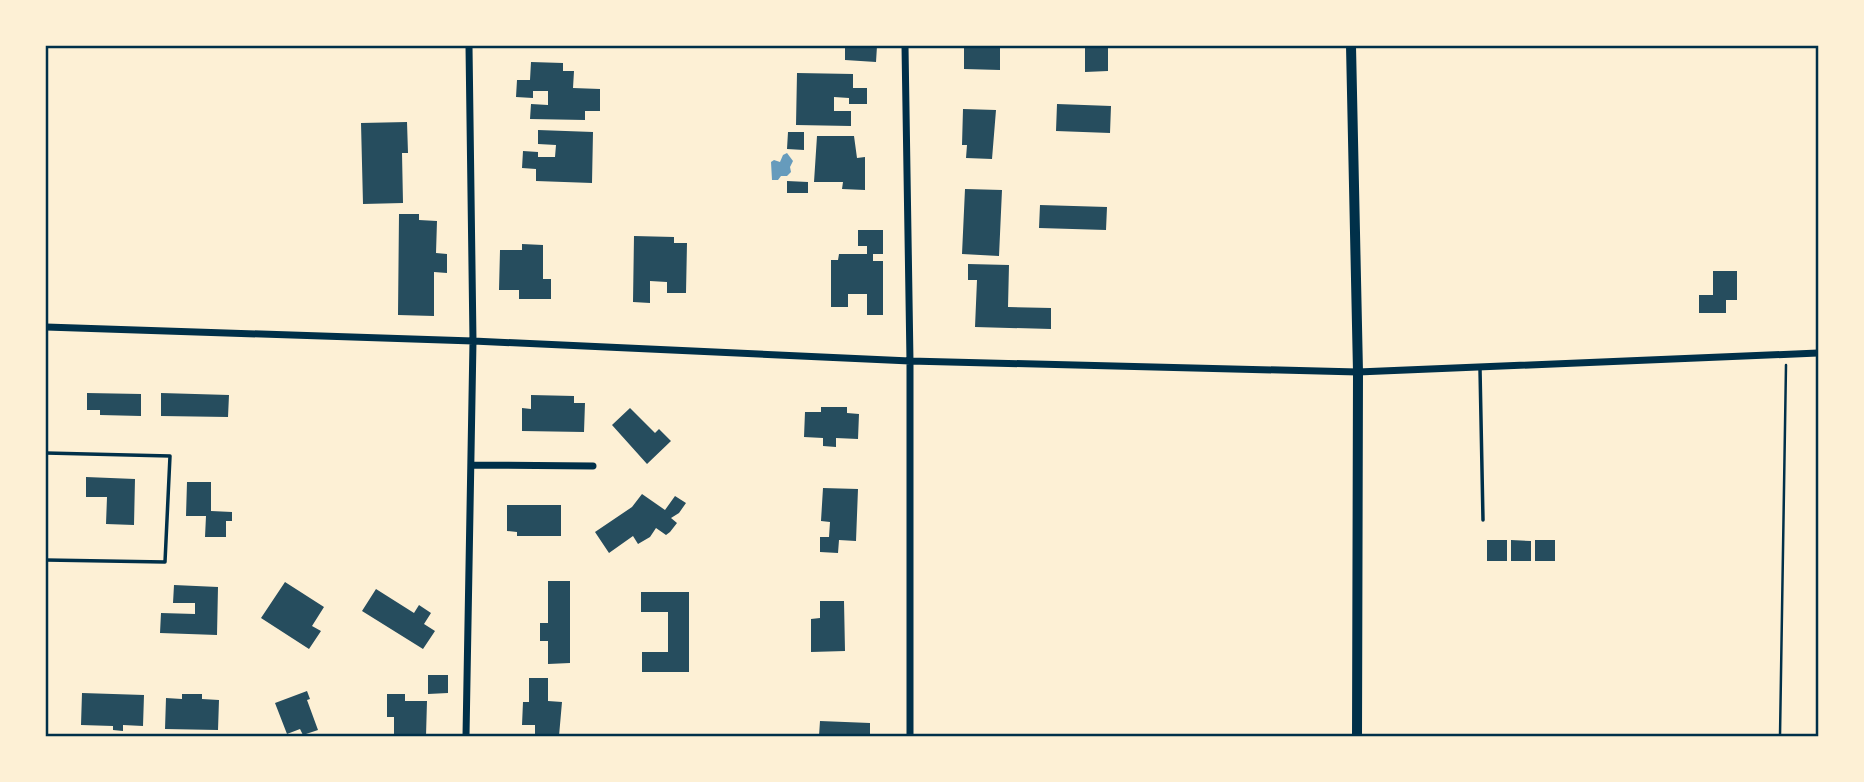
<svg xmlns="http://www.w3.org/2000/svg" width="1864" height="782" font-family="'Space Grotesk',sans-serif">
	<rect width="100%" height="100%" fill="#fdf0d5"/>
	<path fill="#669bbc" d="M787 153 793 161 790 167 791 172 787 176H781L778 180H772L771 162 774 160 780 162 783 155Z"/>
	<path fill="#264d5e" d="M845 46H877L876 62 845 60Z
		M964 46H1000V70L964 69Z
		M1085 46H1108V71L1085 72Z
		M531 62 563 63V71H574L573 88 600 89V111H585V120L530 119 531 104 548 105V91H533V98L516 97 517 80H530Z
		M797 73 853 74V88H867V104H849V98L834 97V111H851V126L796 125Z
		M1057 104 1111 106 1110 133 1056 131Z
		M963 109 996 110 992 159 966 158 967 145H962Z
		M407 122 408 153H402L403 203 363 204 361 123Z
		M538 130 593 132 592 183 536 181V169L522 168 523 151 538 152V157H555L556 145 538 144Z
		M788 132H804V150L787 149Z
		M817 136H854L857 158 865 157V190L842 189 843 182H814Z
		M787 181 808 182V193H787Z
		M965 189 1002 190 999 256 962 254Z
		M1040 205 1107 207 1106 230 1039 228Z
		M399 214H419V220L437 221 436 253 447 254V273L434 272V316L398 315Z
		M858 230H883V254H873V261H883V315H867V294H848V307H831V260H838L839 254H867V246H858Z
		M634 236 674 237V243H687L686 293H667V282L650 281V303L633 302Z
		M522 244 543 245V279H551V299H519V290H499L500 250H522Z
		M968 264 1009 265 1008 307 1051 308V329L975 327 977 280H968Z
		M1713 271H1737V300H1726V313H1699V295H1713Z
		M87 393 141 394V416L100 415V410H87Z
		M161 393 229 395 228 417 161 416Z
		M531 395 574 396V403H585L584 432 522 431V408L531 409Z
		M821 407H847V413L859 414 858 439 836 438V447L823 446V438L804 437 805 412H821Z
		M630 408 655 433 659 429 671 441 647 464 612 425Z
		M86 477 135 479 134 525 106 524 107 497H86Z
		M187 482H211V511L232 512V521H226V537H205L206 516H186Z
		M823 488 858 489 856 541 839 540 838 553 820 552V537H829L830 522 821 521Z
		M642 494 665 510 675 496 686 503 679 513 671 518 677 523 670 532 666 535 656 528 650 537 638 544 633 536 609 553 595 532 632 507Z
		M507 505H561V536H517V532L507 531Z
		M1487 540H1507V561H1487Z
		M1511 540 1531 541V561H1511Z
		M1535 540H1555V561H1535Z
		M548 581H570V663L548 664V641H540V623H548Z
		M285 582 324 607 312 626 321 631 309 649 261 618Z
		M174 585 218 587 217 635 160 633 161 613 195 614V603H173Z
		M376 589 414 613 419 605 431 613 424 624 435 631 423 649 362 611Z
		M641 592H689V672H642V652H668V612H641Z
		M820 601H844L845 651 811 652V619L820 618Z
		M428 675H448V693L428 694Z
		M529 678H548V701L562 702 559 736H535V725H522L523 702H529Z
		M307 691 310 699 307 700 318 730 303 735 300 729 287 734 275 703Z
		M82 693 144 695 143 726 123 725V731L113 730V726L81 725Z
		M182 694H202V699L219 700 218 730 165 729 166 698 182 699Z
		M387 694H405V701H427L426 736H394V717H387Z
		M820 721 870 723V736H819Z"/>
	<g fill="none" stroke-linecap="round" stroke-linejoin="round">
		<path stroke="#003049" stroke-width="2.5" d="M1780 736 1786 365"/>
		<path stroke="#003049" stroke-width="3.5" d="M1480 369 1483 520
			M46 453 170 456 165 562 46 560"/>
		<path stroke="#003049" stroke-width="7" d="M905 46 910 361V736
			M46 327 473 341 910 361 1358 372 1818 353
			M471 465 593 466
			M466 736 473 341 469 46"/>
		<path stroke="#003049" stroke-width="10" d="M1351 46 1358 372 1357 736"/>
	</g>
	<rect width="1864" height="782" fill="none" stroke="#fdf0d5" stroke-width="94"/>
	<rect x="47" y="47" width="1770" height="688" fill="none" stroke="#003049" stroke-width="2.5"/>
</svg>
